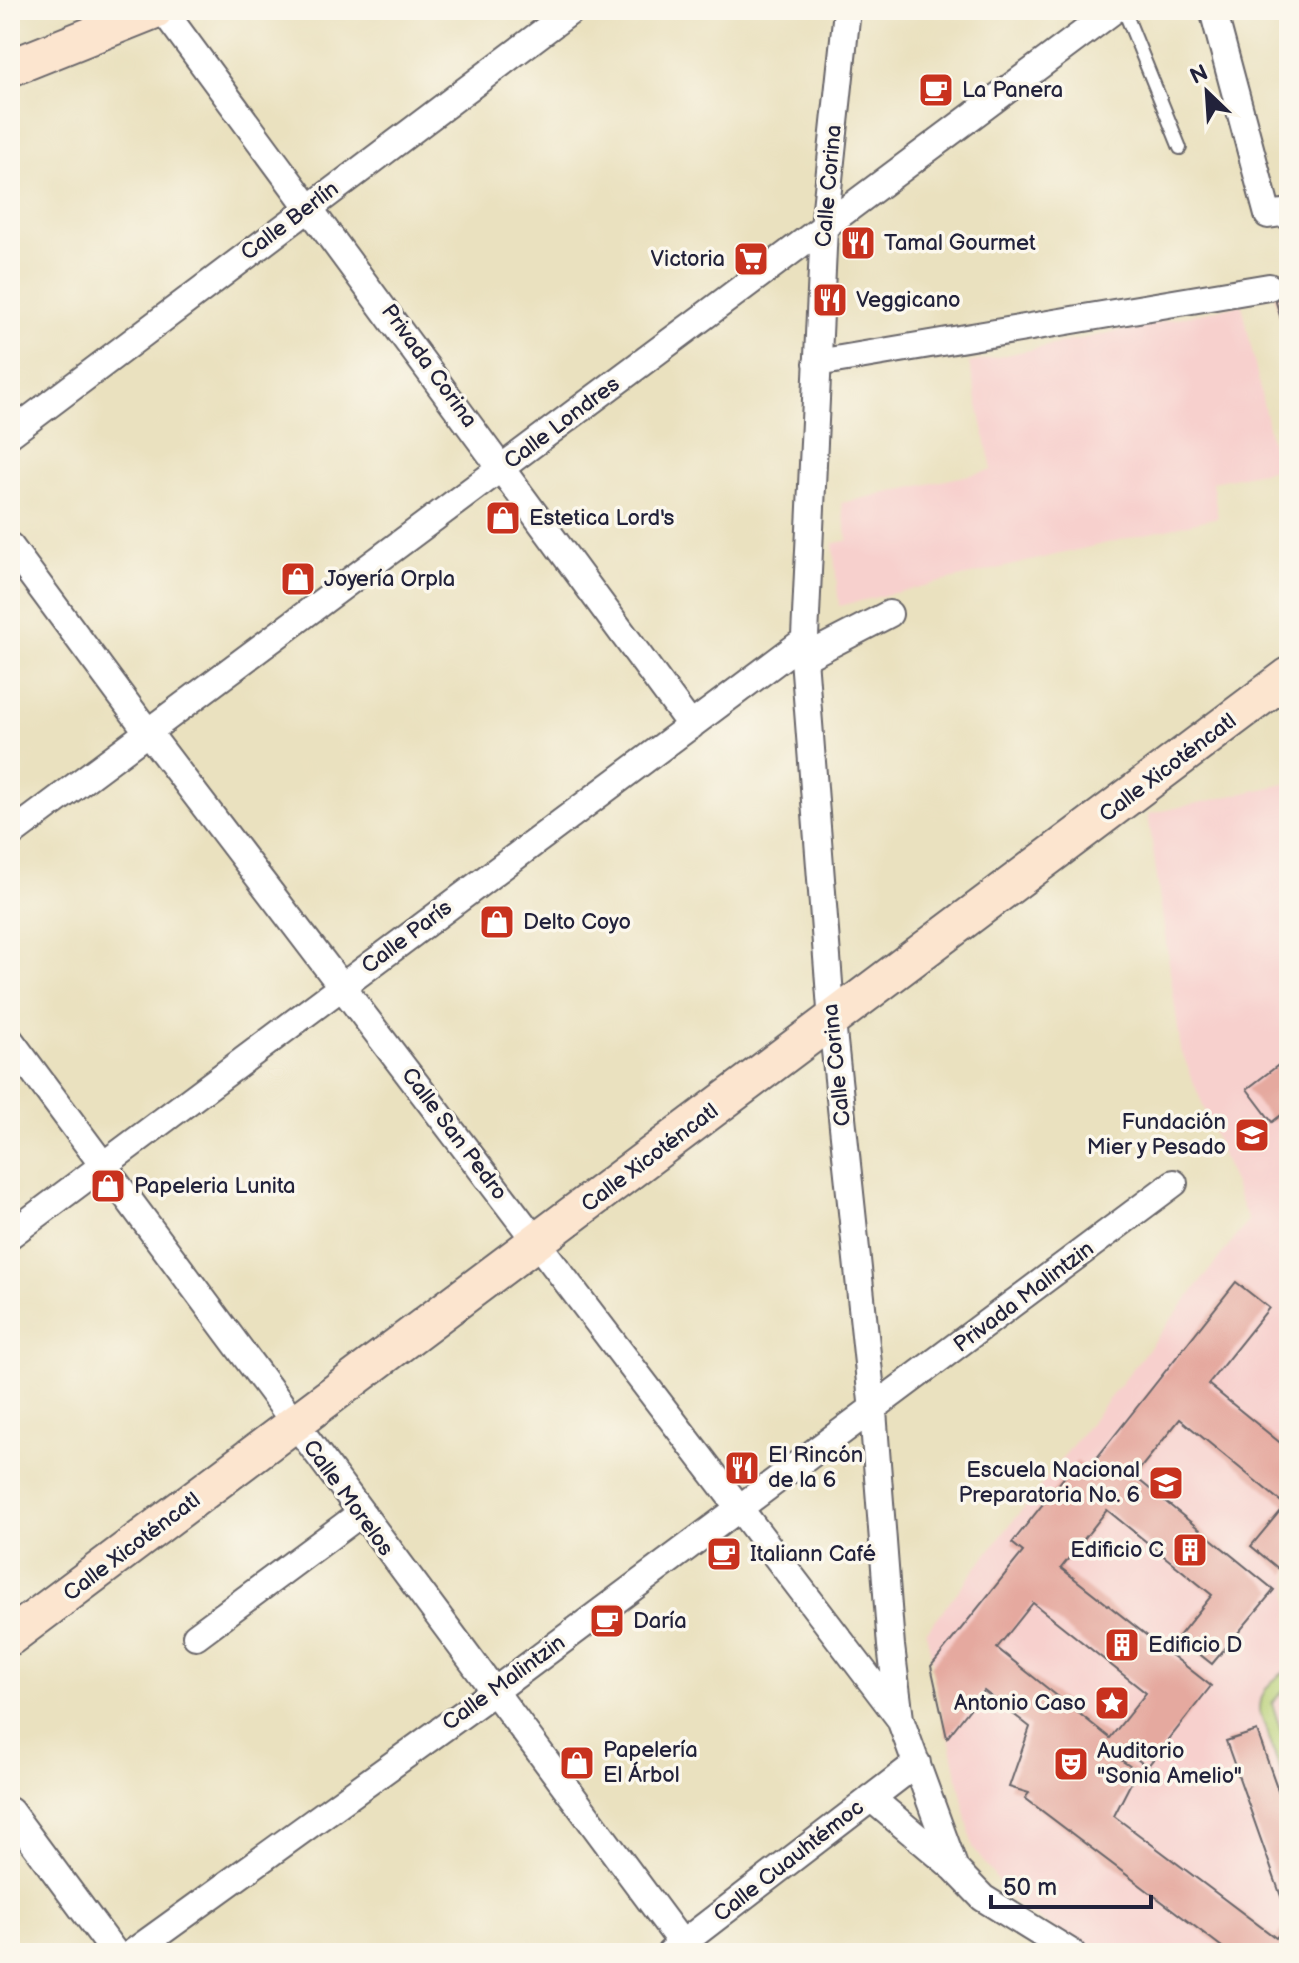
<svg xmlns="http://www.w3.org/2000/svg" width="1299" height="1963" font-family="'Balsamiq Sans',sans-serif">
	<rect width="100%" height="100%" fill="#fbf7ec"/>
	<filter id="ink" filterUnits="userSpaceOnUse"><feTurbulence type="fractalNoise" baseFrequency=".0125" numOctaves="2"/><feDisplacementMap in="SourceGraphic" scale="16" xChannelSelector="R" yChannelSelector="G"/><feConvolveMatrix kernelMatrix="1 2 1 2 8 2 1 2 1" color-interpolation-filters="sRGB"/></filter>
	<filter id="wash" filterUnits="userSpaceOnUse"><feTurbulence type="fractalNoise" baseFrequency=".006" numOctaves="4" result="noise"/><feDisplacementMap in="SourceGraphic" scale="32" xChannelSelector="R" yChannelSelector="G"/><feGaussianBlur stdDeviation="1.8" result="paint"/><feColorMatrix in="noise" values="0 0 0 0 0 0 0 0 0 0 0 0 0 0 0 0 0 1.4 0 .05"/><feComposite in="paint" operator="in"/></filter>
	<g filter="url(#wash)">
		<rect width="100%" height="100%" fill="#eae1bf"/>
		<path fill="#f7d0cd" d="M1242 304 1277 469 1212 482 1218 517 839 606 833 544 848 540 841 503 992 470 969 363Z
			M1289 783V1953H1095L1017 1907 973 1848 926 1632 1248 1221 1181 1050 1148 814Z"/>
		<path fill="#b7cf74" stroke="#6c7858" stroke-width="2" d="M1289 1669V1684L1272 1703 1289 1757V1795L1260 1712C1259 1690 1272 1680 1289 1669Z"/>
		<g id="blocks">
			<path fill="#e5a99f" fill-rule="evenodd" d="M1289 290V344H1288L1274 295Z
				M1289 1057V1109L1272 1122 1247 1089Z
				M1236 1282 1269 1308 1208 1384 1289 1450V1570L1285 1574 1251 1546 1285 1505 1180 1419 1134 1476 1274 1590 1212 1664 1178 1637 1212 1595 1107 1510 1061 1568 1211 1686 1147 1767 1126 1750 1118 1758 1137 1771 1114 1816 1276 1938 1284 1928 1289 1953H1230L1025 1798 1029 1793 1009 1787 1030 1727 984 1691 947 1738 931 1666 1023 1552 1012 1543 1077 1461 1088 1469ZM1033 1603 1146 1693 1110 1738 997 1648Z
				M1257 1731 1289 1821V1919L1226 1741Z"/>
		</g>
	</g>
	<g filter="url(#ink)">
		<use href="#blocks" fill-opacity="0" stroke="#686569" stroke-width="2"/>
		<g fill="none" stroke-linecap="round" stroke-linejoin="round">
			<defs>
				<path id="lane" d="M1124 10 1180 148"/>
				<path id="street" d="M163 10 691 726
					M847 10 824 227 804 658 832 1022 873 1411 891 1646 900 1719 955 1869 983 1898 1072 1953
					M1213 10 1268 215 1289 212
					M817 363 1269 287
					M10 434 572 10
					M10 546 147 731 900 1719
					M804 658 889 614
					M10 835 1114 10
					M10 1040 689 1953
					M10 1235 805 640
					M196 1636 360 1514
					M871 1798 954 1868
					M10 1811 115 1953
					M132 1953 492 1693 1174 1183
					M670 1953 917 1763"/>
				<path id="secondary" d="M10 68 155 10
					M10 1637 1289 676"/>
			</defs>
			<use href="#lane" stroke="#686569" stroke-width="16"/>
			<use href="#street" stroke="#686569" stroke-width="30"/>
			<use href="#secondary" stroke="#686569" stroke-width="40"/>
			<use href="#lane" stroke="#fff" stroke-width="12"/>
			<use href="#street" stroke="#fff" stroke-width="26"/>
			<use href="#secondary" stroke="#fce5cf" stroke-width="36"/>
		</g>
	</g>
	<defs>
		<symbol id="cafe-square" viewBox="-11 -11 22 22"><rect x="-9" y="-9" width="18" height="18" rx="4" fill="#c8321e" stroke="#fbf7ec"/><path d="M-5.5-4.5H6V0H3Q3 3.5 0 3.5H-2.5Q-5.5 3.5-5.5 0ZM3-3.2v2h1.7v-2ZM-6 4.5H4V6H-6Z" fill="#fff"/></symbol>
		<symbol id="restaurant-square" viewBox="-11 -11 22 22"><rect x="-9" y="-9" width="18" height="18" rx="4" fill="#c8321e" stroke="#fbf7ec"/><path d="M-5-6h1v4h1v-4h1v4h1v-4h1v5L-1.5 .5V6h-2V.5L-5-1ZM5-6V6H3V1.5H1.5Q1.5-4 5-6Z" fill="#fff"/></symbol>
		<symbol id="supermarket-square" viewBox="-11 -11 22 22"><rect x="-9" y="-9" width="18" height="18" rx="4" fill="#c8321e" stroke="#fbf7ec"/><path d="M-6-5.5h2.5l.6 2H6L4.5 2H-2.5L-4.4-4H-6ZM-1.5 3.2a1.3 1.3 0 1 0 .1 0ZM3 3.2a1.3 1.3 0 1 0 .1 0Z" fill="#fff"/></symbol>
		<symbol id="shop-square" viewBox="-11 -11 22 22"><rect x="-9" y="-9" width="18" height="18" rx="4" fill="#c8321e" stroke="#fbf7ec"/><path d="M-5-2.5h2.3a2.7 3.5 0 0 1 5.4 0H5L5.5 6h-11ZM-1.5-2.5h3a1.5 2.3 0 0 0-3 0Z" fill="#fff"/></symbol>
		<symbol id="school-square" viewBox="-11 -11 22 22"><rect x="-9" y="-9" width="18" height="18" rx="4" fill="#c8321e" stroke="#fbf7ec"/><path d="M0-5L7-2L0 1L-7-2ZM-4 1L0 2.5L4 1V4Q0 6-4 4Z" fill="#fff"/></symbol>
		<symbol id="building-square" viewBox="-11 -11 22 22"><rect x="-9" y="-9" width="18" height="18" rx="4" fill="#c8321e" stroke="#fbf7ec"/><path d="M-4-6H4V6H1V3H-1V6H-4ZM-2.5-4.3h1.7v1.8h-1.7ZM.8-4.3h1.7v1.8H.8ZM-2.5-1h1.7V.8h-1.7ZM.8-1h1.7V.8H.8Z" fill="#fff"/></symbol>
		<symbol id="sight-square" viewBox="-11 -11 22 22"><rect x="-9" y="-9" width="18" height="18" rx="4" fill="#c8321e" stroke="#fbf7ec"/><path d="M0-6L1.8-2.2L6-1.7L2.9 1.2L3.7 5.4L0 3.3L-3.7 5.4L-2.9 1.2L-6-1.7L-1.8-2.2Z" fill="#fff"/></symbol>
		<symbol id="theatre-square" viewBox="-11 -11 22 22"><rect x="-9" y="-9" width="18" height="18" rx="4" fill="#c8321e" stroke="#fbf7ec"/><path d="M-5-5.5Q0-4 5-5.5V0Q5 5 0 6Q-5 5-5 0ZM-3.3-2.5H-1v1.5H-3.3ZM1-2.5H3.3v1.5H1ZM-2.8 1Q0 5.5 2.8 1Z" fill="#fff"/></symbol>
	</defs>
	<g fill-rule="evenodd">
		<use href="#cafe-square" x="916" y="70" width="40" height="40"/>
		<use href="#restaurant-square" x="838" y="223" width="40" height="40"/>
		<use href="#supermarket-square" x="731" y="239" width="40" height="40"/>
		<use href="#restaurant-square" x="810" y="280" width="40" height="40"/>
		<use href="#shop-square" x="483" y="498" width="40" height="40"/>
		<use href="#shop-square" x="278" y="559" width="40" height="40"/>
		<use href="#shop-square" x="477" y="902" width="40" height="40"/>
		<use href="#school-square" x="1232" y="1115" width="40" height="40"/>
		<use href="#shop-square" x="88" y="1166" width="40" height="40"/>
		<use href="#restaurant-square" x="722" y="1448" width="40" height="40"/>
		<use href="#school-square" x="1146" y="1463" width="40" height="40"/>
		<use href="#building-square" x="1170" y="1530" width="40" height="40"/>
		<use href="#cafe-square" x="704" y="1534" width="40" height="40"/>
		<use href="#cafe-square" x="587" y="1601" width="40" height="40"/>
		<use href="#building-square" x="1102" y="1625" width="40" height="40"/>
		<use href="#sight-square" x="1092" y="1683" width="40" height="40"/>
		<use href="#shop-square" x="557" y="1743" width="40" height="40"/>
		<use href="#theatre-square" x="1051" y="1744" width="40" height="40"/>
	</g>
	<g text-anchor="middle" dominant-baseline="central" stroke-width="7" stroke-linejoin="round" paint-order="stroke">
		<g font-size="22" fill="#22223b" stroke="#fbf7ec" text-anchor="start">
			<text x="962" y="90">La Panera</text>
			<text x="884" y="243">Tamal Gourmet</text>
			<text x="725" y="259" text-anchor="end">Victoria</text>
			<text x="856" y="300">Veggicano</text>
			<text x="529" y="518">Estetica Lord's</text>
			<text x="324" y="579">Joyería Orpla</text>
			<text x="523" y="922">Delto Coyo</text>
			<text x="1226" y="1122" text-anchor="end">Fundación<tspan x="1226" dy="25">Mier y Pesado</tspan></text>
			<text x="134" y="1186">Papeleria Lunita</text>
			<text x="768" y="1455">El Rincón<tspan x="768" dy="25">de la 6</tspan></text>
			<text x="1140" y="1470" text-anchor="end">Escuela Nacional<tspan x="1140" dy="25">Preparatoria No. 6</tspan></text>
			<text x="1164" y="1550" text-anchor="end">Edificio C</text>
			<text x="750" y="1554">Italiann Café</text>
			<text x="633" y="1621">Daría</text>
			<text x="1148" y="1645">Edificio D</text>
			<text x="1086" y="1703" text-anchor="end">Antonio Caso</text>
			<text x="603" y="1750">Papelería<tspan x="603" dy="25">El Árbol</tspan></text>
			<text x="1097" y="1751">Auditorio<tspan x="1097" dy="25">"Sonia Amelio"</tspan></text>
		</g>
		<g font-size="22" fill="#22223b" stroke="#fbf7ec">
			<text transform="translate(829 186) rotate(-85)">Calle Corina</text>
			<text transform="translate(290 221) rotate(-37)">Calle Berlín</text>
			<text transform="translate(429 366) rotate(54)">Privada Corina</text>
			<text transform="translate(562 423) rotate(-37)">Calle Londres</text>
			<text transform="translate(1168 768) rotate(-37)">Calle Xicoténcatl</text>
			<text transform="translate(407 937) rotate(-37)">Calle París</text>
			<text transform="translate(837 1065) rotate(-96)">Calle Corina</text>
			<text transform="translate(454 1134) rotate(53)">Calle San Pedro</text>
			<text transform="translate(650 1158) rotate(-37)">Calle Xicoténcatl</text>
			<text transform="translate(1024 1297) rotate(-37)">Privada Malintzin</text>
			<text transform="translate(348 1498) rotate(54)">Calle Morelos</text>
			<text transform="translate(132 1547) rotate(-37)">Calle Xicoténcatl</text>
			<text transform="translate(504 1683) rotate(-36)">Calle Malintzin</text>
			<text transform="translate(789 1861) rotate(-38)">Calle Cuauhtémoc</text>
		</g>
	</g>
	<rect width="1299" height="1963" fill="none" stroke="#fbf7ec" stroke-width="40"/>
	<g transform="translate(1207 92) rotate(335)" stroke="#fbf7ec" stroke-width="6" paint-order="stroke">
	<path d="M0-6L14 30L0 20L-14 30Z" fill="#22223b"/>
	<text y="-12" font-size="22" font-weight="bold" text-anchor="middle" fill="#22223b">N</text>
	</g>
	<path d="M991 1895v12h160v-12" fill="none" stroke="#22223b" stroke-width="4"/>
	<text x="1003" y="1895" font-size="24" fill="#22223b" stroke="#fbf7ec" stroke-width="6" paint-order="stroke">50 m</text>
</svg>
